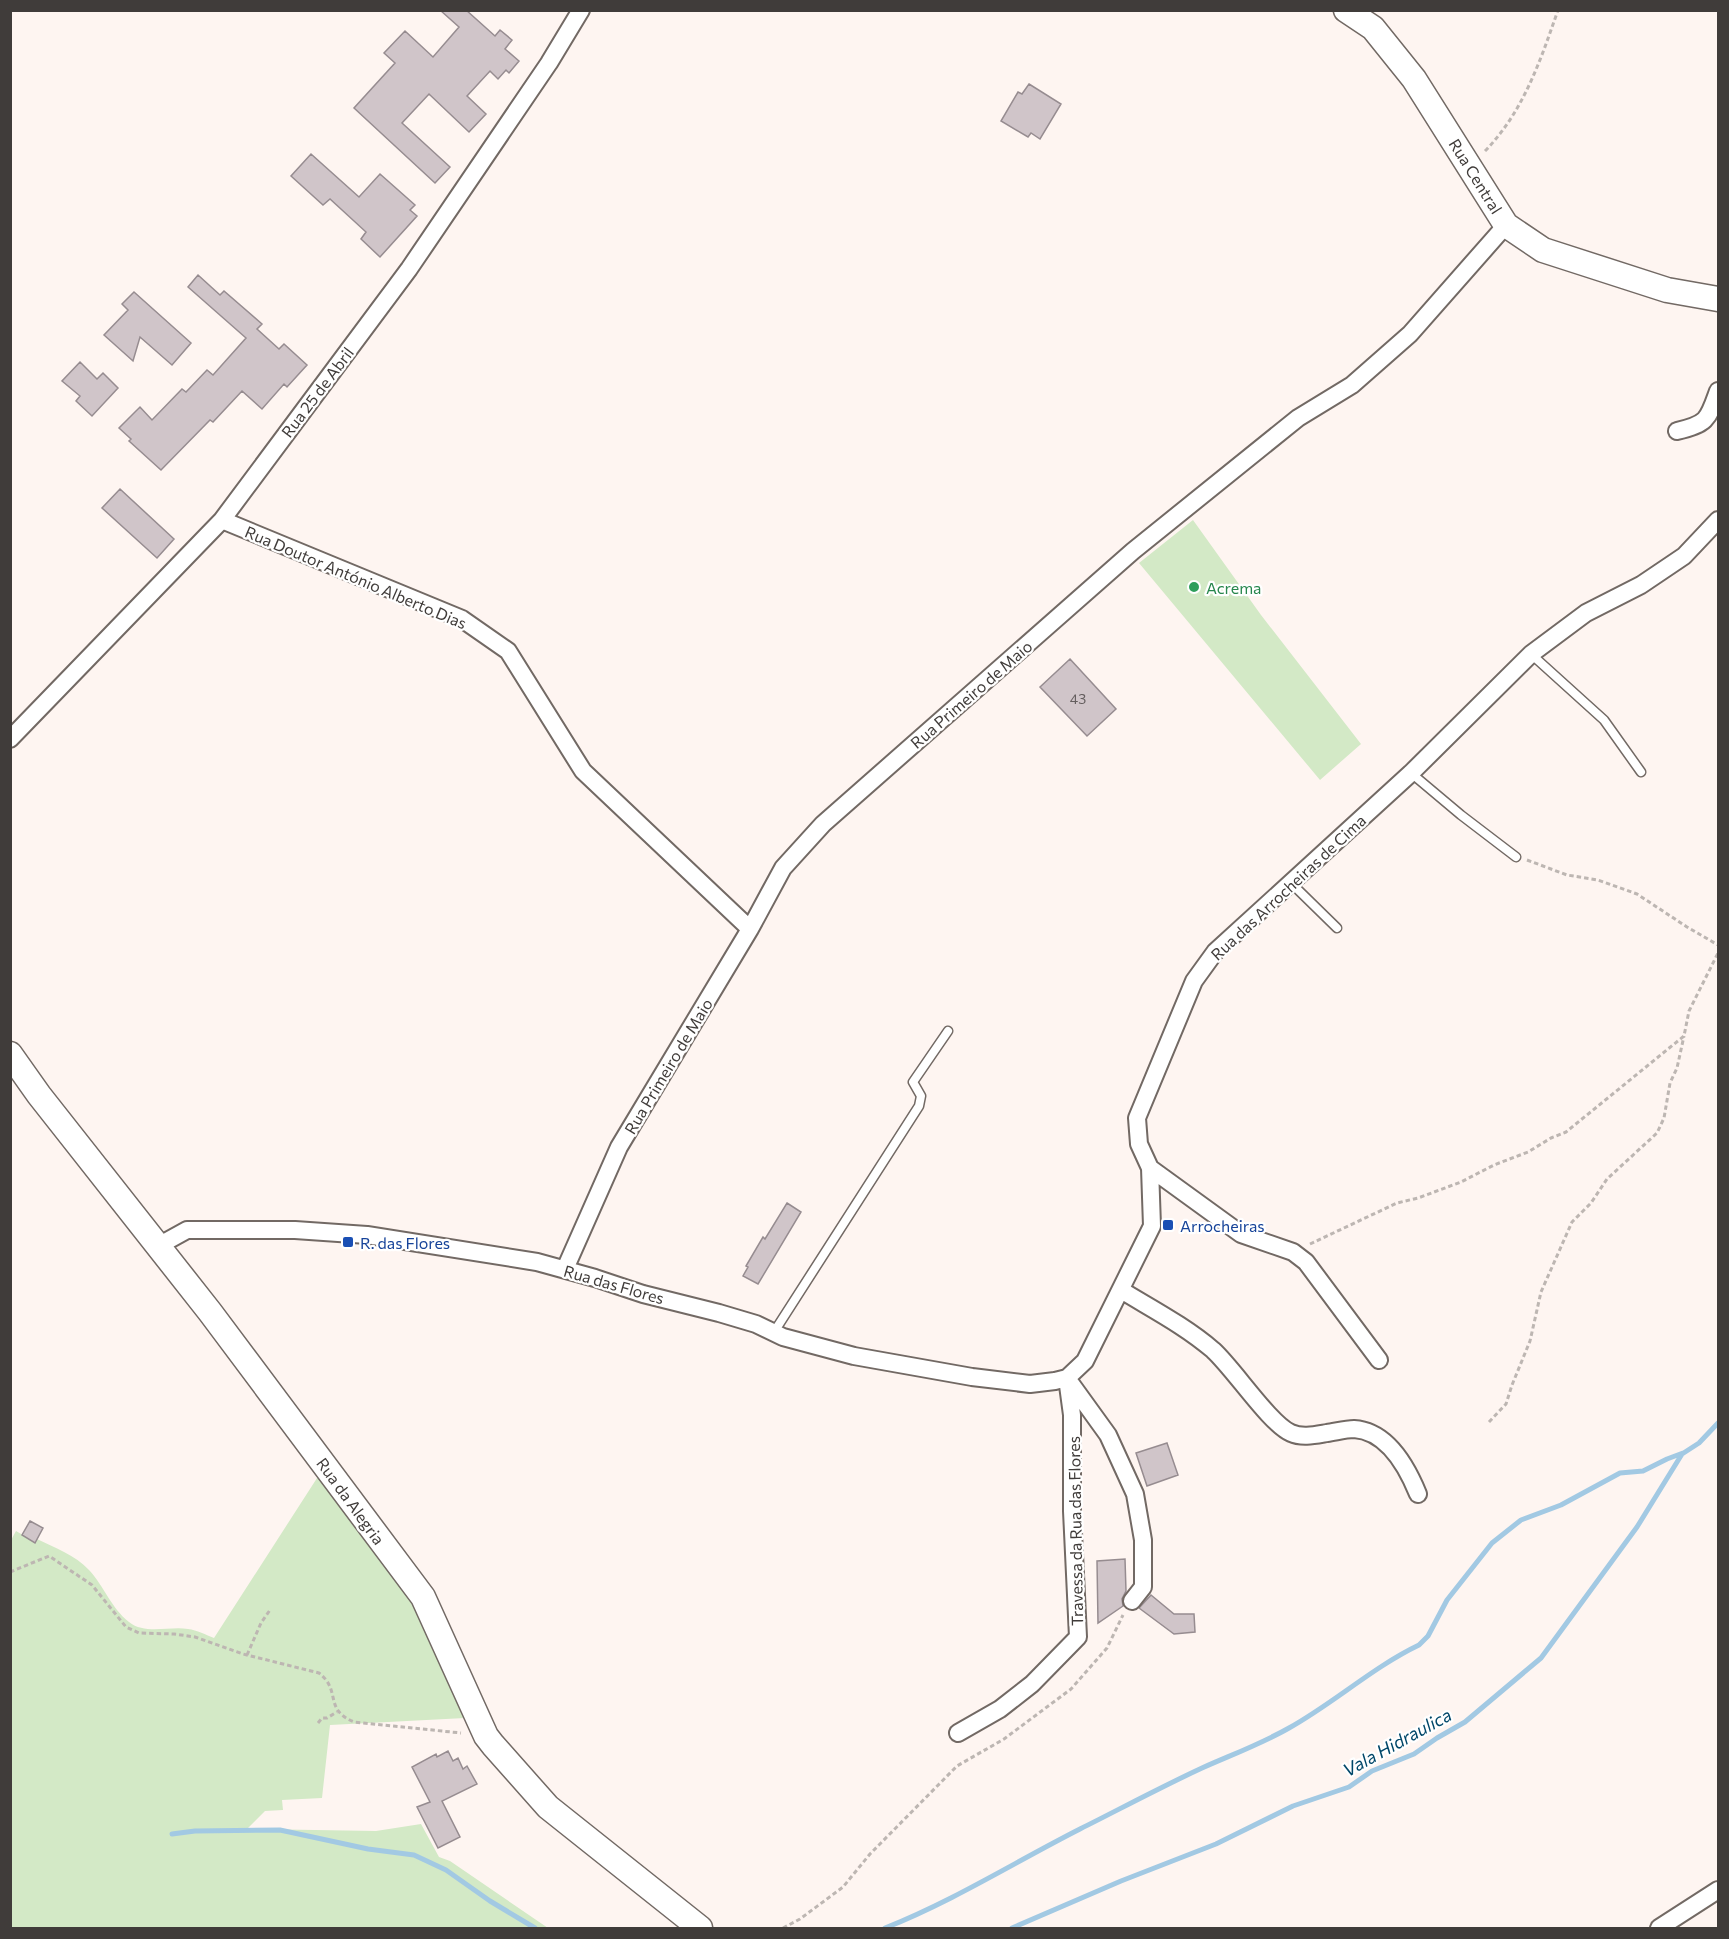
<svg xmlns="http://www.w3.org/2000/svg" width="1729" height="1939" font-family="Commissioner,sans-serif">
	<rect width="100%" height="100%" fill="#fef5f1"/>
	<path fill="#d3e9c6" d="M1193 520 1261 615 1361 744 1320 780 1139 563Z
		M319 1475 391 1567 415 1608 465 1718 330 1725 322 1798 282 1800 283 1810 265 1811 247 1829 376 1831 421 1824 439 1857 450 1861 548 1928H11L10 1542 16 1531 35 1542 37 1539C55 1548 75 1555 89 1570 104 1586 111 1608 129 1622 145 1635 169 1626 188 1629 197 1630 206 1635 214 1638Z"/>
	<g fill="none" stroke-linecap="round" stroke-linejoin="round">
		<path stroke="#a2c9e3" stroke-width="5" d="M172 1834 195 1831 280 1830 368 1849 414 1855 446 1870 490 1901 535 1928
			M885 1928C953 1901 1015 1862 1080 1829 1120 1809 1161 1787 1202 1768 1231 1755 1261 1744 1289 1728 1334 1703 1373 1667 1419 1645L1428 1636 1447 1600 1492 1543 1521 1520 1561 1505 1620 1473 1643 1471 1667 1459 1683 1453
			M1012 1928 1121 1881 1216 1844 1293 1806 1349 1787 1372 1771 1414 1754 1437 1738 1465 1722 1541 1658 1637 1527 1682 1454 1699 1443 1718 1423"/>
	</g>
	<path fill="#d0c5c9" stroke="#968c90" stroke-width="1.5" d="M440 10H466L495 36 500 30 512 40 505 49 519 61 509 73 506 70 498 79 490 71 467 96 486 114 469 132 429 94 402 123 450 167 435 183 354 108 395 63 384 53 405 31 433 57 459 27Z
		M1029 84 1061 104 1040 139 1031 133 1028 137 1001 121 1018 92 1022 94Z
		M311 154 359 197 380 174 415 205 410 210 417 216 380 257 361 239 366 232 330 199 323 205 291 176Z
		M198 275 220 295 224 291 262 324 257 329 279 349 284 344 307 365 287 387 284 384 262 409 242 391 213 422 210 420 161 470 129 441 131 439 119 428 140 407 152 420 182 389 186 392 207 370 213 375 246 338 188 287Z
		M134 292 191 343 172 365 140 337 133 361 104 335 128 310 122 304Z
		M80 362 97 379 103 373 118 388 92 416 76 401 80 396 62 381Z
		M120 489 174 539 157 558 102 508Z
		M1070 659 1116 709 1087 736 1040 687Z
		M787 1203 801 1212 758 1284 743 1276 748 1267 746 1266 763 1237 765 1239Z
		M1167 1443 1178 1475 1147 1486 1136 1453Z
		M30 1521 43 1528 35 1543 22 1535Z
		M1125 1559 1126 1591 1122 1599 1123 1606 1098 1623 1097 1561Z
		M1151 1595 1174 1614H1194L1195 1632 1174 1634 1139 1608Z
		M448 1751 453 1761 458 1758 463 1769 467 1766 477 1784 442 1801 460 1837 438 1848 417 1807 430 1802 412 1767 436 1754 437 1757Z"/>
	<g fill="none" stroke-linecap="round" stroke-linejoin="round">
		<defs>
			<path id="lane" d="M1531 654 1604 720 1641 772
				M1411 773 1461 815 1516 857
				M1290 882 1337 928
				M774 1332 919 1106 921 1096 913 1082 948 1031"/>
			<path id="street" d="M1677 431C1708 424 1708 419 1718 391
				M222 520 462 619 508 651 583 771 750 929
				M10 739 222 520 409 269 549 63 581 10
				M1150 1168 1241 1234 1293 1252 1306 1262 1379 1360
				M158 1246 187 1230H295L367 1235 537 1262 595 1278 643 1294 719 1313 756 1324 783 1337 854 1356 972 1377 1030 1384 1055 1381 1067 1378 1085 1361 1152 1226 1150 1168 1139 1144 1137 1118 1194 981 1215 952 1411 773 1531 654 1586 613 1641 585 1684 556 1718 520
				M565 1269 619 1147 750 929 783 868 823 824 1133 551 1298 418 1352 385 1410 334 1506 225
				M1121 1290C1152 1309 1185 1326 1213 1350 1234 1369 1270 1424 1291 1433 1302 1438 1315 1435 1327 1433 1335 1432 1345 1429 1354 1429 1387 1431 1407 1467 1418 1494
				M1069 1381 1108 1435 1135 1494 1143 1540V1587L1132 1601
				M958 1733 1000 1709 1032 1684 1078 1637 1072 1511V1415L1067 1378
				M1659 1928 1718 1890"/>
			<path id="secondary" d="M1346 10 1373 28 1414 79 1506 225 1543 250 1667 290 1718 299
				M10 1054 39 1095 210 1312 423 1597 486 1736 493 1745 548 1807 700 1928"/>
		</defs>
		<use href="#lane" stroke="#726964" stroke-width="11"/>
		<use href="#street" stroke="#726964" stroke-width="20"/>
		<use href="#secondary" stroke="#726964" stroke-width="27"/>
		<path stroke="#bdb6b2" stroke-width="3" stroke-dasharray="4.5 3" stroke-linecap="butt" d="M1485 151C1523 112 1540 62 1558 10
			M1527 860 1567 875 1598 880 1637 894 1687 927 1718 945
			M1310 1244 1397 1203 1418 1198 1461 1182 1494 1165 1528 1152 1551 1138 1566 1132 1684 1036 1689 1011 1718 953
			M1489 1422 1506 1404 1512 1385 1530 1341 1541 1292 1572 1222 1591 1203 1607 1179 1657 1133 1664 1118 1670 1083 1677 1068 1684 1036
			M10 1572 49 1556 92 1585 126 1627 139 1633 174 1634 195 1637 243 1654 319 1673C342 1691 323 1709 354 1722L461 1733
			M247 1655 261 1623 270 1610
			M318 1723 322 1718H327L337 1712
			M783 1928 800 1919 843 1887 870 1854 957 1766 1004 1739 1071 1689 1107 1648 1123 1615"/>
		<use href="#lane" stroke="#fff" stroke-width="8"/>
		<use href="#street" stroke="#fff" stroke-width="16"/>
		<use href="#secondary" stroke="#fff" stroke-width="24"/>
	</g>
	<circle fill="#2e9e5b" stroke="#fff" stroke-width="2" cx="1194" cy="587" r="6"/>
	<g fill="#1a4fb4" stroke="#fff" stroke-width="2">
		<rect x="1162" y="1219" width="12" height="12" rx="3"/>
		<rect x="342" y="1236" width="12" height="12" rx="3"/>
	</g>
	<g text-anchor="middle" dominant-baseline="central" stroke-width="4.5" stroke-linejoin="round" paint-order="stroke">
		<g font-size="14" fill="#645e5e">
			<text x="1078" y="698">43</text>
		</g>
		<g font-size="16" fill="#403c3a" stroke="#fff">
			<text transform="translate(1476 176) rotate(58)">Rua Central</text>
			<text transform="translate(317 392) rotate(-53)">Rua 25 de Abril</text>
			<text transform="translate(356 577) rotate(23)">Rua Doutor António Alberto Dias</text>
			<text transform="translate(971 694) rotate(-41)">Rua Primeiro de Maio</text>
			<text transform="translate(1288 887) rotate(-43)">Rua das Arrocheiras de Cima</text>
			<text transform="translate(668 1066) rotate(-59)">Rua Primeiro de Maio</text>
			<text transform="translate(614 1284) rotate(16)">Rua das Flores</text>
			<text transform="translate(351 1501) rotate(54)">Rua da Alegria</text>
			<text transform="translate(1075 1531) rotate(-91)">Travessa da Rua das Flores</text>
		</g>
		<g font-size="16" fill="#27864d" stroke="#fff" text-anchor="start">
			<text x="1206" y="587">Acrema</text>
		</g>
		<g font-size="16" fill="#164399" stroke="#fff" text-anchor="start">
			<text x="1180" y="1225">Arrocheiras</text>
			<text x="360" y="1242">R. das Flores</text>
		</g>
		<g font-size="18" font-style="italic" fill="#004769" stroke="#fff">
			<text transform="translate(1397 1742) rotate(-29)">Vala Hidraulica</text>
		</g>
	</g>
	<rect width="1729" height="1939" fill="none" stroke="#403c3a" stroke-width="24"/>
</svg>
